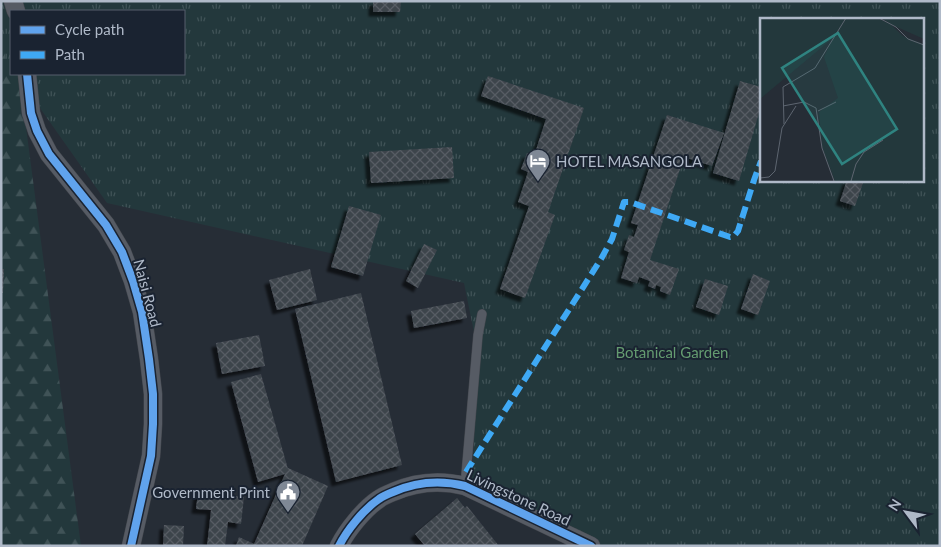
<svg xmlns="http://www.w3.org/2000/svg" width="941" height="547" font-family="Lato,sans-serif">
	<defs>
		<pattern id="forest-firs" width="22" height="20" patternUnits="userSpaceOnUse" patternTransform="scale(1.25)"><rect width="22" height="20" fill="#23383c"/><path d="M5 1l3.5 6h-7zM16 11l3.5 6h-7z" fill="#405357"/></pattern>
		<pattern id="park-tufts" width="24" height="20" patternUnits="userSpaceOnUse" patternTransform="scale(1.25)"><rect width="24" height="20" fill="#23383c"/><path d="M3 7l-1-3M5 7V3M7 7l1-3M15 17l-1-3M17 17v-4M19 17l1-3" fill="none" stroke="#405357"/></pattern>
		<pattern id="building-cross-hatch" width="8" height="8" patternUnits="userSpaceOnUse" patternTransform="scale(1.25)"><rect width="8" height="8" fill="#3e444c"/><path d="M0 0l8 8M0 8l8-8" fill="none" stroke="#575d64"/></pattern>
		<filter id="shadow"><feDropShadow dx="-4.5" dy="4.5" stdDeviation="1" flood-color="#0009"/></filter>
	</defs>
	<rect width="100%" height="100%" fill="#262d36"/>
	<path fill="url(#forest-firs)" d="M1 1 11 18V74H19L81 546H1Z"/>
	<path fill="url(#park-tufts)" fill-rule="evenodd" d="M1 1H940V546H600L472 481 478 352 464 283 107 203 16 74H184V11H11V68L6 60 1 24ZM761 19H922V180H761Z"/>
	<path fill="url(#building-cross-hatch)" filter="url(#shadow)" d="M373 1H401L400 12H373Z
		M488 76 584 108 548 212 555 215 525 298 500 289 529 206 518 202 528 172 521 169 527 153 534 156 546 119 481 96Z
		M740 81 761 87V106L739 181 713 173Z
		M667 115 724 133 712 166 684 157 650 260 679 269 670 295 660 291 661 287 656 285 655 289 648 286 650 281 639 277 637 283 621 278 629 252 624 250 629 235 634 237 638 225 631 223Z
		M452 147 454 178 371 183 369 152Z
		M847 180H854L863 183 855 206 840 201Z
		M349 206 381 215 363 276 331 267Z
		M424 244 437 250 418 288 406 281Z
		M1 269H4L3 293H1Z
		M310 269 317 300 277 310 269 280Z
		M753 274 770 281 758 315 741 309Z
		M705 279 728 286 719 315 696 307Z
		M361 293 402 465 336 482 295 309Z
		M464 301 467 318 414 328 411 311Z
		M259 335 265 366 222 374 216 343Z
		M261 374 288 469V468L328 486 302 546H236L239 537 254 544 285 474 258 482 231 382Z
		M198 492 244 497 241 524 228 522 225 546H207L211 510 196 509Z
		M457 498 465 508 467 506 499 546H425L415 534Z
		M164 525 184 526 183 546H163Z"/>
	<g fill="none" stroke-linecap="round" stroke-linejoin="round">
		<defs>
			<path id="lane" d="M465 486 478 335 482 314"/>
			<path id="street" d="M13 1 16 11
				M27 74 31 113 37 131 49 154 106 225 122 252 133 281 142 312 149 359 153 394V424L151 456 131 546
				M339 546C347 530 364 509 379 499 383 496 388 494 393 492 416 482 441 480 465 486L591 546"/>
		</defs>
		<use href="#lane" stroke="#43474e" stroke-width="10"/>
		<use href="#street" stroke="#43474e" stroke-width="19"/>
		<use href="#lane" stroke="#565b64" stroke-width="9"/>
		<use href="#street" stroke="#565b64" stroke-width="18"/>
		<path stroke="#3fa9f5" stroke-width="6" stroke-dasharray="12 6" stroke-linecap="butt" d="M466 472 601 259 612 239 624 202H630L730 237 734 236 738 231 754 180 761 161"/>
		<defs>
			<path id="cycleway" d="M27 74 31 113 37 131 49 154 106 225 122 252 133 281 142 312 149 359 153 394V424L151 456 131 546
				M339 546C347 530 364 509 379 499 383 496 388 494 393 492 416 482 441 480 465 486L591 546"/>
		</defs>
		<use href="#cycleway" stroke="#1a2331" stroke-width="11"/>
		<use href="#cycleway" stroke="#60a3ed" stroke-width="8"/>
	</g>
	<defs>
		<symbol id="hotel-pin" viewBox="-11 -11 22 30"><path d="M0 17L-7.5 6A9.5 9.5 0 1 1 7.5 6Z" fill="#7f8895" stroke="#1a2331"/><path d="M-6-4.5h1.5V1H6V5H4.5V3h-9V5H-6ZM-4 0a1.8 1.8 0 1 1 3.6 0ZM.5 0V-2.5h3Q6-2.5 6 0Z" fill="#fff"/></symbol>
		<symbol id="civic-pin" viewBox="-11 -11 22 30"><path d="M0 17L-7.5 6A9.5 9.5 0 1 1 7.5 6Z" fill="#7f8895" stroke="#1a2331"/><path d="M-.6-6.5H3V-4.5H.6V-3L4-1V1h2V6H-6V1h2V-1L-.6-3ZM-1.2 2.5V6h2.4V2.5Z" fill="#fff"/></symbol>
	</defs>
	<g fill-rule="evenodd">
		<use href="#hotel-pin" x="524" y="147" width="28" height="38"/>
		<use href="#civic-pin" x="274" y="478" width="28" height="38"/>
	</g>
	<g text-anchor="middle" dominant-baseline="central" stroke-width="4" stroke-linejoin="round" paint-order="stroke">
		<g font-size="15" fill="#afb9c8" stroke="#1a2331" text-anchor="start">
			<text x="556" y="161">HOTEL MASANGOLA</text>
			<text x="270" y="492" text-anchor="end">Government Print</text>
		</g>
		<g font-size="15" fill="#afb9c8" stroke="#1a2331">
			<text transform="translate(148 293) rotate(75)">Naisi Road</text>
			<text transform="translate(519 497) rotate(25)">Livingstone Road</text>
		</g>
		<g font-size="15" fill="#649b70" stroke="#1a2331">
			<text x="672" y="352">Botanical Garden</text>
		</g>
	</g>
	<g transform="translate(760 18)">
		<rect width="164" height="164" fill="#262d36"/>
		<path d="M0 0H97L0 81ZM122 0H164V21L130 6Z" fill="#23383c"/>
		<path d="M83 0H117L130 6 143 18 164 26V163H75L62 129 59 94 78 80 64 39Z" fill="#23383c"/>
		<path fill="none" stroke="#5d6570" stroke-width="1" d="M119 0 136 9 148 21 164 27M23 88 44 84 56 90 62 130 74 163M58 93 76 84M24 106 23 69 55 50 86 0M0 160 9 159 15 153 22 110 36 88M91 163 96 146 104 134 123 122"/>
		<path fill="#2f8380" fill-opacity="0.15" stroke="#2f8380" stroke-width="2.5" d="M78 15 137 111 82 146 22 50Z"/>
		<rect width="164" height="164" fill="none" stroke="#afb9c8" stroke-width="2.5"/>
	</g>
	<rect width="941" height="547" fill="none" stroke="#afb9c8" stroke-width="5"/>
	<rect x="10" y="10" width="175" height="65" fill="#1a2331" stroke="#565f6d"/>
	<rect x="20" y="26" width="25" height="8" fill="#60a3ed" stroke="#565f6d"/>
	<text x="55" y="35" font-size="15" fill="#afb9c8">Cycle path</text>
	<rect x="20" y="51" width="25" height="8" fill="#3fa9f5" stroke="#565f6d"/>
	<text x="55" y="60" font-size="15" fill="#afb9c8">Path</text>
	<g transform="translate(906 512) rotate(302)" stroke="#1a2331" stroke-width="4" paint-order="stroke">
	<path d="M0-4L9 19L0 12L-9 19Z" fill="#afb9c8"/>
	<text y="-8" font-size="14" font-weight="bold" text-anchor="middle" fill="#afb9c8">N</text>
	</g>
</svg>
